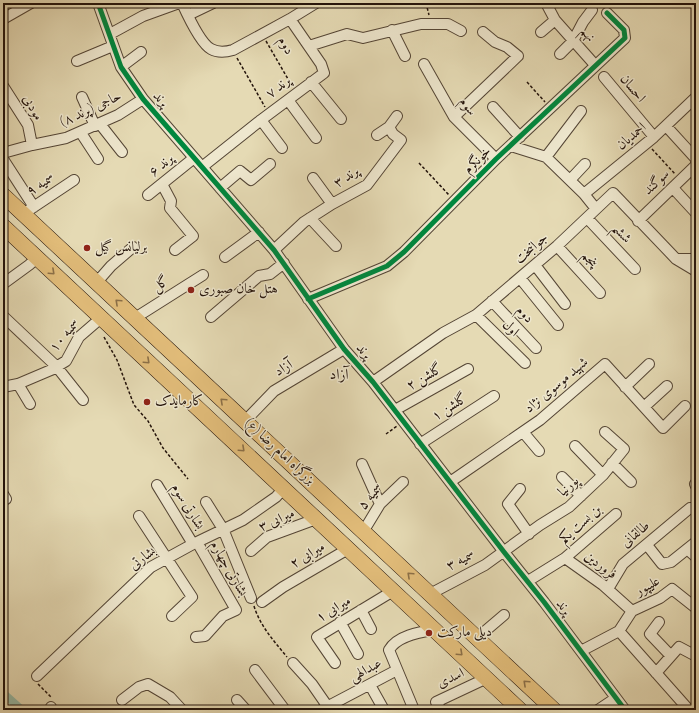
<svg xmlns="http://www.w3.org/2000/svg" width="699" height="713" font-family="'Sorts Mill Goudy',Amiri,serif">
	<rect width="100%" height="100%" fill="#e5dab4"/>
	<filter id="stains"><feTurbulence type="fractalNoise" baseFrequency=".005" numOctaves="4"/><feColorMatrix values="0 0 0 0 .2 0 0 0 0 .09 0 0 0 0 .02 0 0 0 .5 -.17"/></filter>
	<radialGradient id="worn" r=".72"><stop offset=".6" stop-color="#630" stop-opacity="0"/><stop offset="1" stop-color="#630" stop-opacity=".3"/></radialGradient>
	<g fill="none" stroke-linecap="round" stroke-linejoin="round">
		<path stroke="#97bba7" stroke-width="8" d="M3 693 22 710"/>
		<defs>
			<path id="minor" d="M98 3 121 67 143 99 274 250 344 349 373 382 504 552 544 602 625 710
				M182 3C187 14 200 43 211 49 218 53 226 52 233 50L290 19 316 3
				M546 3 555 20 595 65
				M188 15 213 3
				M3 19 31 3
				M392 30 405 56
				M541 32 555 20
				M110 34 143 16 179 3
				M309 46 347 34 363 38 421 24H448L461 31
				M560 54 573 41 583 22 592 10
				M77 61 113 46
				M424 64 454 117 496 159
				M121 67 141 52
				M604 77 654 137
				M311 82 341 119
				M3 86 28 125 32 145
				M82 97 95 126
				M288 100 316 138
				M493 107 520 137
				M454 117 518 56 507 47 495 42 483 32
				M261 120 282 148
				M100 124 122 152
				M666 126 696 159
				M389 127 397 116
				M81 133 98 159
				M511 146 546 157 584 194 596 209
				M3 153 32 145 66 138 118 115 143 99
				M546 157 581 111
				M3 159 34 207
				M202 167 261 120 324 73 321 64 290 19
				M313 178 332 204
				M570 180 585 164
				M162 184 171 201 170 208 193 236 175 250
				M220 188 240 171 251 180 270 164
				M673 188 696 213
				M584 194 654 137 695 98
				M148 195 194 158
				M23 214 74 180
				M310 218 336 246
				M587 218 635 269
				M638 221 696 165
				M557 246 600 293
				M274 250 304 222 332 204 367 185 401 140 393 134 389 127 377 135
				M225 257 259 232
				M676 259H696
				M535 265 565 304
				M520 278 558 325
				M97 282 111 266 133 247
				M3 284 29 265 37 258
				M308 299 387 266 404 252 496 159 625 38 624 30 607 13
				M492 301 536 348
				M476 315 525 363
				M3 316 56 366 83 400
				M211 317 259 276 270 274 284 263
				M135 318 203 275
				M373 382 443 333 476 315 557 246 613 193 676 259 696 271
				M18 384 30 404
				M3 387 18 384 51 370 66 361 79 337 101 318
				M625 387 649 364
				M644 407 667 386
				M395 410 468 369
				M245 421 274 391 344 349
				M523 432 539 451
				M420 444 494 396
				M575 446 603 475
				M612 463 631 482
				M362 464 380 504
				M562 477 581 496
				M450 482 540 420 605 364 663 428 685 406
				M696 483 695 484 696 486
				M157 485 193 544
				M520 489 508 504 529 534
				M3 494 6 499
				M206 502 223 529 251 598
				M139 516 192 597 172 616
				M363 532 380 504 403 482
				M647 545 662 564 671 562 696 542
				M687 549 696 557
				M251 551 267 537 316 519
				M565 558 616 514
				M528 581 565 558 603 585 632 611 619 631 689 710
				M608 589 623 564 690 508
				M430 594 485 565 540 525 569 507 603 475 624 449 605 432
				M262 602 283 587 348 549
				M361 610 371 629
				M632 611 660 598 672 589 696 608
				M340 622 358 654
				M659 622 650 634 671 656
				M196 637 205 636 223 616 236 610 197 542
				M477 638 504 615
				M581 651 619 631
				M293 663 312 684 330 710
				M335 663 317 637 393 591
				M255 670 285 710
				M656 673 679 647 696 656
				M37 676 151 567 193 544 243 520 276 497 284 488
				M370 685 384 710
				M122 700 139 687 148 684 170 697 182 710
				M237 700 246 710
				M51 707 52 710
				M321 710 397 670
				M414 710 389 650C397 636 419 632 434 630
				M441 710 436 702 487 678
				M598 710 616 698"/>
			<path id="highway" d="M3 195 554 710
				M3 226 520 710"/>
		</defs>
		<use href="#minor" stroke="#544535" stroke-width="12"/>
		<use href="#highway" stroke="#23130b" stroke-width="16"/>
		<path stroke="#23130b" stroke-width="1.5" stroke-dasharray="3 2" stroke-linecap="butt" d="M426 3 429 15
			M266 41 292 86
			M237 58 265 107
			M527 82 545 102
			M652 149 675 174
			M419 163 449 195
			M104 337 117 360 134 405 148 421 163 448 188 479
			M386 434 397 426
			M254 606C260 626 274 641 287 657
			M38 684 52 698"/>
		<use href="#minor" stroke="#eee7ce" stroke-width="10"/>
		<use href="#highway" stroke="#e2bd7a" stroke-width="15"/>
		<defs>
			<path id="cycleway" d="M98 3 121 67 143 99 274 250 344 349 373 382 504 552 544 602 625 710
				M308 299 387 266 404 252 496 159 625 38 624 30 607 13"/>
		</defs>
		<use href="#cycleway" stroke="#eee7ce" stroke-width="8"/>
		<use href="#cycleway" stroke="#00873e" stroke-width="5"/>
	</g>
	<defs><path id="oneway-chevron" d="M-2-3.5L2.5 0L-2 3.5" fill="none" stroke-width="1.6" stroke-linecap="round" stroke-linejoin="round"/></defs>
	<g stroke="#8c7048">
		<use href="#oneway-chevron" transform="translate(52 272) rotate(43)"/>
		<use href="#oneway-chevron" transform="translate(118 302) rotate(-137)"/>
		<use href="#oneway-chevron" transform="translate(147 361) rotate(43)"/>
		<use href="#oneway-chevron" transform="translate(223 401) rotate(-137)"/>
		<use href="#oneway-chevron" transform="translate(242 449) rotate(43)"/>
		<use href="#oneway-chevron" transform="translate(410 575) rotate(-137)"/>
		<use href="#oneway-chevron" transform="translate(460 653) rotate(43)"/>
		<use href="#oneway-chevron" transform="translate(526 683) rotate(-137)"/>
	</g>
	<g fill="#8f2418" stroke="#eee7ce" stroke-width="1.5">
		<circle cx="87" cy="248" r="4"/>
		<circle cx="191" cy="290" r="4"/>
		<circle cx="147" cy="402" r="4"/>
		<circle cx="429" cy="633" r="4"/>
	</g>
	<g text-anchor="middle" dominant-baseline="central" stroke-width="3" stroke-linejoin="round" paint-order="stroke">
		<g font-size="14" fill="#23130b" stroke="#eee7ce">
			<text transform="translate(587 35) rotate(48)">نهم</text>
			<text transform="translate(285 46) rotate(60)">دوم</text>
			<text transform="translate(279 88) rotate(-37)">پرند ۷</text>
			<text transform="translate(632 89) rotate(51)">احسان</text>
			<text transform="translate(160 100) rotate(49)">پرند</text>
			<text transform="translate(467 107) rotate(53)">سوم</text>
			<text transform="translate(32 108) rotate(61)">مودبی</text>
			<text transform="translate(91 110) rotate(-25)">حاجی (پرند ۸)</text>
			<text transform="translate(632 137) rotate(-40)">احمدیان</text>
			<text transform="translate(478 161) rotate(-44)">خونگرم</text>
			<text transform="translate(162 166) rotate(-40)">پرند ۶</text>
			<text transform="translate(347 178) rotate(-33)">پرند ۳</text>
			<text transform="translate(657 183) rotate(-44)">سوگند</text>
			<text transform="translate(41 185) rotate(-34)">سمیه ۹</text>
			<text transform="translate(621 234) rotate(47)">ششم</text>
			<text transform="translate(532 249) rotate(-41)">جوانبخت</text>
			<text transform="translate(589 260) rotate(48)">پنجم</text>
			<text transform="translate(161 285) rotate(-33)">گل</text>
			<text transform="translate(524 315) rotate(47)">دوم</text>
			<text transform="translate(510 329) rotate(44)">اول</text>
			<text transform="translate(65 336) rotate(-50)">سمیه ۱۰</text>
			<text transform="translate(363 352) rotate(50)">پرند</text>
			<text transform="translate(284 369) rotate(-31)">آزاد</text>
			<text transform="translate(425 378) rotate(-30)">گلشن ۲</text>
			<text transform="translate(557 386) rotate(-40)">شهید موسوی نژاد</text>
			<text transform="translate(450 408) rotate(-32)">گلشن ۱</text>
			<text transform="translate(279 452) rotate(43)">بزرگراه امام رضا (ع)</text>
			<text transform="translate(569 487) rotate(-42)">پورنیا</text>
			<text transform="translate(371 497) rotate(-51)">سمیه ۵</text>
			<text transform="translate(187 507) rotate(59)">بشارتی سوم</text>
			<text transform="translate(277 521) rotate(-24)">میرابی ۳</text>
			<text transform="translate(581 525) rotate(-41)">بن بست یکم</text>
			<text transform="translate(636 535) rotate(-40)">طالقانی</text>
			<text transform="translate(308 556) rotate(-31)">میرابی ۲</text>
			<text transform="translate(143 559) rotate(-37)">بشارتی</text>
			<text transform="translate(461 561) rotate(-28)">سمیه ۳</text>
			<text transform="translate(600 566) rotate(37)">فروردین</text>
			<text transform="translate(228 569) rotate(60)">بشارتی چهارم</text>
			<text transform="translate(648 587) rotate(-29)">علیپور</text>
			<text transform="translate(563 608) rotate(53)">پرند</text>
			<text transform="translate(334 610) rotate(-31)">میرابی ۱</text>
			<text transform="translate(366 671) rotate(-28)">عبدالهی</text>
			<text transform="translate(451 679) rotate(-25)">اسدی</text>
		</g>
		<g font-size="14" fill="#23130b" stroke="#eee7ce" text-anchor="start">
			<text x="95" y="248">برلیانس گیل</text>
			<text x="199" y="290">هتل خان صبوری</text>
			<text x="155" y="402">کارمایدک</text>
			<text x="437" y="633">دیلی مارکت</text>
		</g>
		<g font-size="15" fill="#23130b" stroke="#eee7ce">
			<text x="339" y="375">آزاد</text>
		</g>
	</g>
	<rect width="699" height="713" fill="none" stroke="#e5dab4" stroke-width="16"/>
	<rect x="4" y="4" width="691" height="705" fill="none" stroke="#23130b" stroke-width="2"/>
	<rect x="8" y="8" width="683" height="697" fill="none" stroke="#23130b"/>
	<rect width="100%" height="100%" filter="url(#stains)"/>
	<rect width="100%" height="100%" fill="url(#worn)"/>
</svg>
